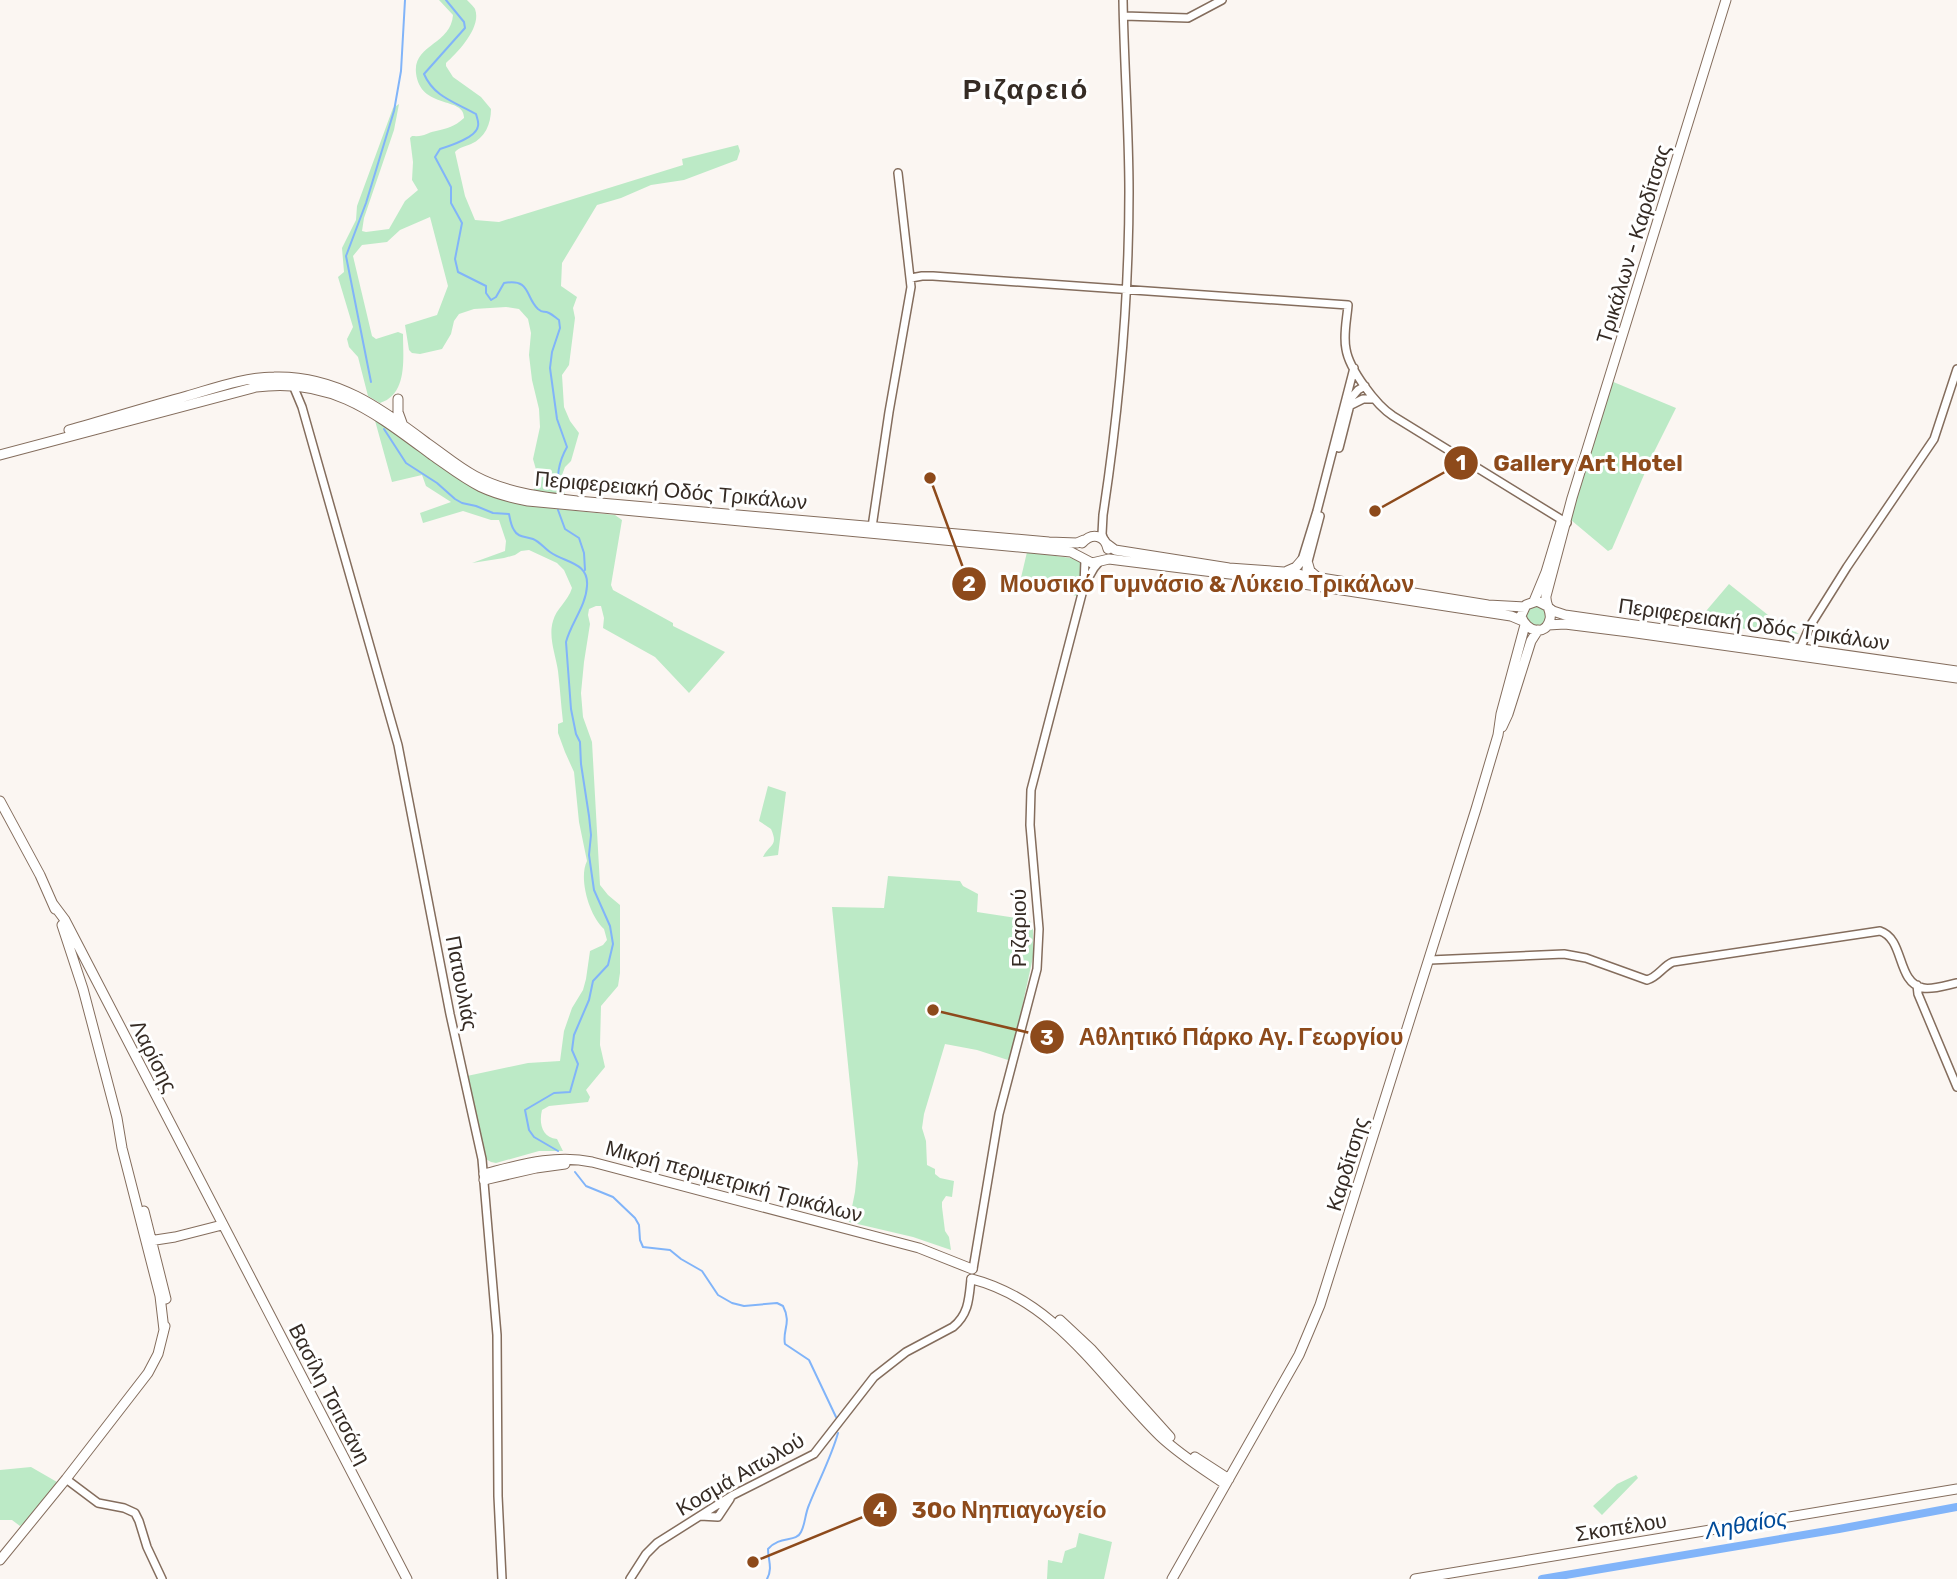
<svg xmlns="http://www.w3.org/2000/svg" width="1957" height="1579" font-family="Rubik,sans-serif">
	<rect width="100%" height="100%" fill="#fbf6f2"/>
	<path fill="#bceac6" d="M439 0H467C469 2 474 7 475 9 482 27 458 52 446 63V66L453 77 481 97 491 109C491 124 485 138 471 144 464 147 460 147 455 152L465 196 475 220 499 222 683 165 682 159 738 145 740 151 737 160 684 180 651 185 621 198 597 205 562 263 561 286 577 297 573 308 575 318 569 365 562 375 564 407 570 421 579 433 571 461 565 467 562 475 565 496 533 493 537 473 533 459 540 427 539 409 532 380 529 355 531 333 528 319 519 309 506 307 474 309 459 314 454 321 451 334 442 349 420 354 412 353 409 350 405 325 437 315 448 286 430 217 400 230 387 242 362 245 353 256 372 336 376 339 398 332 403 334C403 358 408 394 380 403L368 396 358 357 349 347 347 339 353 327 338 277 344 272 342 248 356 220 357 206 393 108 399 104 394 130 364 218 362 231 366 232 389 229 405 201 418 190 412 180 413 162 410 138 412 136C426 137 425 133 436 131 448 128 454 127 464 118 465 96 420 110 416 73 413 44 451 45 453 15Z
		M1611 381 1676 408 1653 454 1612 549 1608 551 1571 520V518Z
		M374 417 449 471 517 502 540 507 615 515 622 520 611 585 613 590 673 623V626L725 652 689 693 655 657 603 628 604 618 601 606H596L589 609 588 615 590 624 584 662 581 693 583 717 592 742 600 885 608 895 620 905V973L618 986 601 1006 600 1045 605 1067 586 1090 590 1097 588 1102 549 1106 542 1110C539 1122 541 1137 557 1139L563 1151H539L496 1163 491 1162 484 1158 467 1076 528 1063 560 1061 564 1031 572 1008 583 990 586 979 590 951 603 945 607 940 604 929C590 917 578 879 587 861L579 822 574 772 565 752 558 733V724L563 722C561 705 560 688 558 671 556 656 548 637 553 621 556 609 568 601 572 588L564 570 557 563 529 550 521 551 515 555 504 558 472 563 505 551 506 541 499 520H491L463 511 423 523 420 513 451 502 426 486 422 475 392 482Z
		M1027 552 1078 559 1085 567 1077 596 1020 582Z
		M1729 584 1768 615 1799 634 1695 624Z
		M1526 616a10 10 0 1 1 20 0a10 10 0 1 1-20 0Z
		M768 786 786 792 778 855 763 857C769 844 779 847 771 829L759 821Z
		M888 876 960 881 963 886 978 894 977 912 1029 920 1033 925V957L1012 1053 1008 1060 977 1050 945 1044 924 1114 922 1128 926 1141 927 1165 935 1169V1174L940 1178 954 1181 952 1197 946 1196 942 1202V1207L945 1231 949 1237 951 1250 913 1237 849 1222 855 1192 858 1163 832 907 884 908Z
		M31 1467 57 1482 25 1522 20 1526 12 1520H0V1470Z
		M1636 1475 1638 1478 1602 1515 1593 1506 1617 1484Z
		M1079 1533 1112 1542 1104 1579H1047L1048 1560 1062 1563 1065 1551 1076 1547Z"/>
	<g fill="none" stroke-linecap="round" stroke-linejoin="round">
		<path stroke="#81b4f9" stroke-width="2" d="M446 0 464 22 465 28 424 74C434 97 455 102 476 114 477 118 479 122 478 126 477 137 450 146 440 149L435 157 451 187V203L462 223 455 259 458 272 486 286V293L491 300 496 297 504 283C531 278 525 297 538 309 544 314 543 310 549 313 553 315 556 318 559 320L560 328 552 352 550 368 557 419 567 447C558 463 557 476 558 493
			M371 382 346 256 366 203 394 111 401 71 405 0
			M384 429 406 463 437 483 455 499 462 503 476 506 493 513 509 514C510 519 511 526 514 530 518 538 526 536 533 539 540 542 544 548 550 552 565 563 589 562 587 586 586 606 571 623 566 642L571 709 576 734 580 742 581 764 589 816 591 835 589 855 594 890 610 926 613 944 608 965 593 981 589 1000 574 1035 572 1050 578 1064 570 1092 554 1093 525 1110 529 1130 534 1137 558 1151
			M558 510 565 529 579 538 584 553 585 570
			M575 1172 586 1186 613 1197 635 1218 639 1225 640 1240 643 1247 670 1250 681 1259 702 1271 718 1295 732 1303 744 1306 777 1303 783 1306C792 1323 782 1330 785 1344L809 1360 836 1417
			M767 1579C773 1568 768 1560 768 1549 780 1535 796 1543 801 1532 805 1525 805 1514 809 1505 818 1482 831 1458 838 1433"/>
		<path stroke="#81b4f9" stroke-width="8" d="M1542 1579 1839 1529 1957 1507"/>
		<defs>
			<path id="minor" d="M1124 16 1188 18 1222 0
				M911 278 922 276H933L1348 305C1347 319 1343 335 1346 349 1349 369 1376 405 1393 416L1567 523
				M292 383 302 407 398 745 450 1014 482 1159 497 1335 498 1496 502 1579
				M1351 405 1363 399H1374
				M1339 448 1352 397 1358 390 1365 386
				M872 527 889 412 911 287 898 173
				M1104 540 1102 534 1103 515C1119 409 1129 299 1129 192 1129 128 1124 64 1123 0
				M1301 563 1317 511 1354 368
				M1306 569 1320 516
				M1086 582 1094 568 1099 562
				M1800 649 1810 626 1847 567 1934 439 1957 369
				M1430 960 1564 954 1586 958 1647 980C1658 977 1663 966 1673 962L1880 931C1905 939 1896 982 1923 988 1933 990 1947 985 1957 983
				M1917 985 1918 994 1957 1087
				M973 1269 999 1114 1037 969 1039 929 1030 825 1031 790 1084 586 1085 560
				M66 1479 98 1503 124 1508 135 1513 139 1521 147 1547 162 1579
				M700 1516 718 1517 730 1499
				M630 1579 646 1554 657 1543 733 1495 814 1454 874 1377 906 1352 953 1327C969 1314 969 1298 971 1279"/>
			<path id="major" d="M398 399V412L402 423
				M69 430C108 419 147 407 187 396 215 388 245 377 274 377 335 375 381 408 427 443 443 454 458 467 475 476 507 493 542 497 577 501L1049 542 1077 543 1084 540
				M0 455 256 387C332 377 375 413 432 455 448 466 463 478 481 487 496 494 512 498 528 501L1071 552 1092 563 1109 559 1270 579 1511 616 1523 621
				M1082 543C1092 532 1105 535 1108 549
				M1107 544 1115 550 1229 568 1284 572 1488 605 1525 607
				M1308 564 1310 571 1317 577
				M1287 571 1296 567 1302 560
				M1534 601 1546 572 1561 522
				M1547 606 1537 601 1526 605 1521 616C1526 632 1546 637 1550 619 1552 611 1545 605 1546 596L1572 498 1726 0
				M1549 608 1553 611 1565 615 1957 671
				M1548 625 1565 624 1629 632 1957 678
				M1502 727 1508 714 1531 641 1538 630
				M0 801 40 875 55 909
				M53 904 65 920 407 1579
				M62 925 83 989 117 1118 122 1148 160 1296 164 1330
				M484 1174C520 1165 555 1154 592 1162L919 1248 972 1269
				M484 1180 536 1168 565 1164
				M144 1211 166 1299
				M149 1241 175 1237 222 1225
				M972 1279C1057 1301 1102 1379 1160 1436 1180 1455 1203 1469 1225 1484
				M1060 1320 1091 1349 1170 1437
				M1195 1457 1229 1479
				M0 1560 66 1479 148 1373 158 1354 165 1326
				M1172 1579 1299 1355 1320 1305 1476 809 1498 735 1501 714 1525 625
				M1415 1579 1957 1489"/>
		</defs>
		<use href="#minor" stroke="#846d5d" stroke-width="10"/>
		<use href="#major" stroke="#846d5d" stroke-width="11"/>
		<use href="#minor" stroke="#fff" stroke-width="7"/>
		<use href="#major" stroke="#fff" stroke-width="9"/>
	</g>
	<g text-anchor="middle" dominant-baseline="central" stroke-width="6" stroke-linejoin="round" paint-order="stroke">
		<g font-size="21" fill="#352b24" stroke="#fff">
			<text transform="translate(1633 244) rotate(-73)">Τρικάλων - Καρδίτσας</text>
			<text transform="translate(671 490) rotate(5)">Περιφερειακή Οδός Τρικάλων</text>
			<text transform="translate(1754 624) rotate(8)">Περιφερειακή Οδός Τρικάλων</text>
			<text transform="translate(1018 928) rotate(-90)">Ριζαριού</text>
			<text transform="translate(462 983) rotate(79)">Πατουλιάς</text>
			<text transform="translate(154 1056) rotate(63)">Λαρίσης</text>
			<text transform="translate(1347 1164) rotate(-73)">Καρδίτσης</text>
			<text transform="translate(734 1181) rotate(15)">Μικρή περιμετρική Τρικάλων</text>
			<text transform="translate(330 1394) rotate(63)">Βασίλη Τσιτσάνη</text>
			<text transform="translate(740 1474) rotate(-30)">Κοσμά Αιτωλού</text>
			<text transform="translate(1621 1527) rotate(-9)">Σκοπέλου</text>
		</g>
		<g font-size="23" font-style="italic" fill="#004b99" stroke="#fff">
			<text transform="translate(1746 1524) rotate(-10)">Ληθαίος</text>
		</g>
		<g font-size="28" font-weight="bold" letter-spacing="2" fill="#352b24" stroke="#fff">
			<text x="1026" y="89">Ριζαρειό</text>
		</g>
	</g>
	<path fill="none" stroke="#8d4a1b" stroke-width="2.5" d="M1375 511L1461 463M930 478L969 584M933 1010L1047 1037M753 1562L880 1510"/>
	<g fill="#8d4a1b" stroke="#fff" stroke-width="2.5">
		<circle cx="1375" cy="511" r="7"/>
		<circle cx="930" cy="478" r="7"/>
		<circle cx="933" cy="1010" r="7"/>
		<circle cx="753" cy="1562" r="7"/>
		<circle cx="1461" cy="463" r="18"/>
		<circle cx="969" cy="584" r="18"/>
		<circle cx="1047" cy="1037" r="18"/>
		<circle cx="880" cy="1510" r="18"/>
	</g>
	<g font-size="21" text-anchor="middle" font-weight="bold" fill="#fff">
		<text x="1461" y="470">1</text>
		<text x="969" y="591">2</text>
		<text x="1047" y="1045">3</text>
		<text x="880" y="1517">4</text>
	</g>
	<g font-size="23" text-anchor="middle" font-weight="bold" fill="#8d4a1b" stroke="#fff" stroke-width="6" stroke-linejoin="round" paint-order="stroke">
		<text x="1588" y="471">Gallery Art Hotel</text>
		<text x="1207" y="592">Μουσικό Γυμνάσιο &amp; Λύκειο Τρικάλων</text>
		<text x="1241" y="1045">Αθλητικό Πάρκο Αγ. Γεωργίου</text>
		<text x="1009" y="1518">30ο Νηπιαγωγείο</text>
	</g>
</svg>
